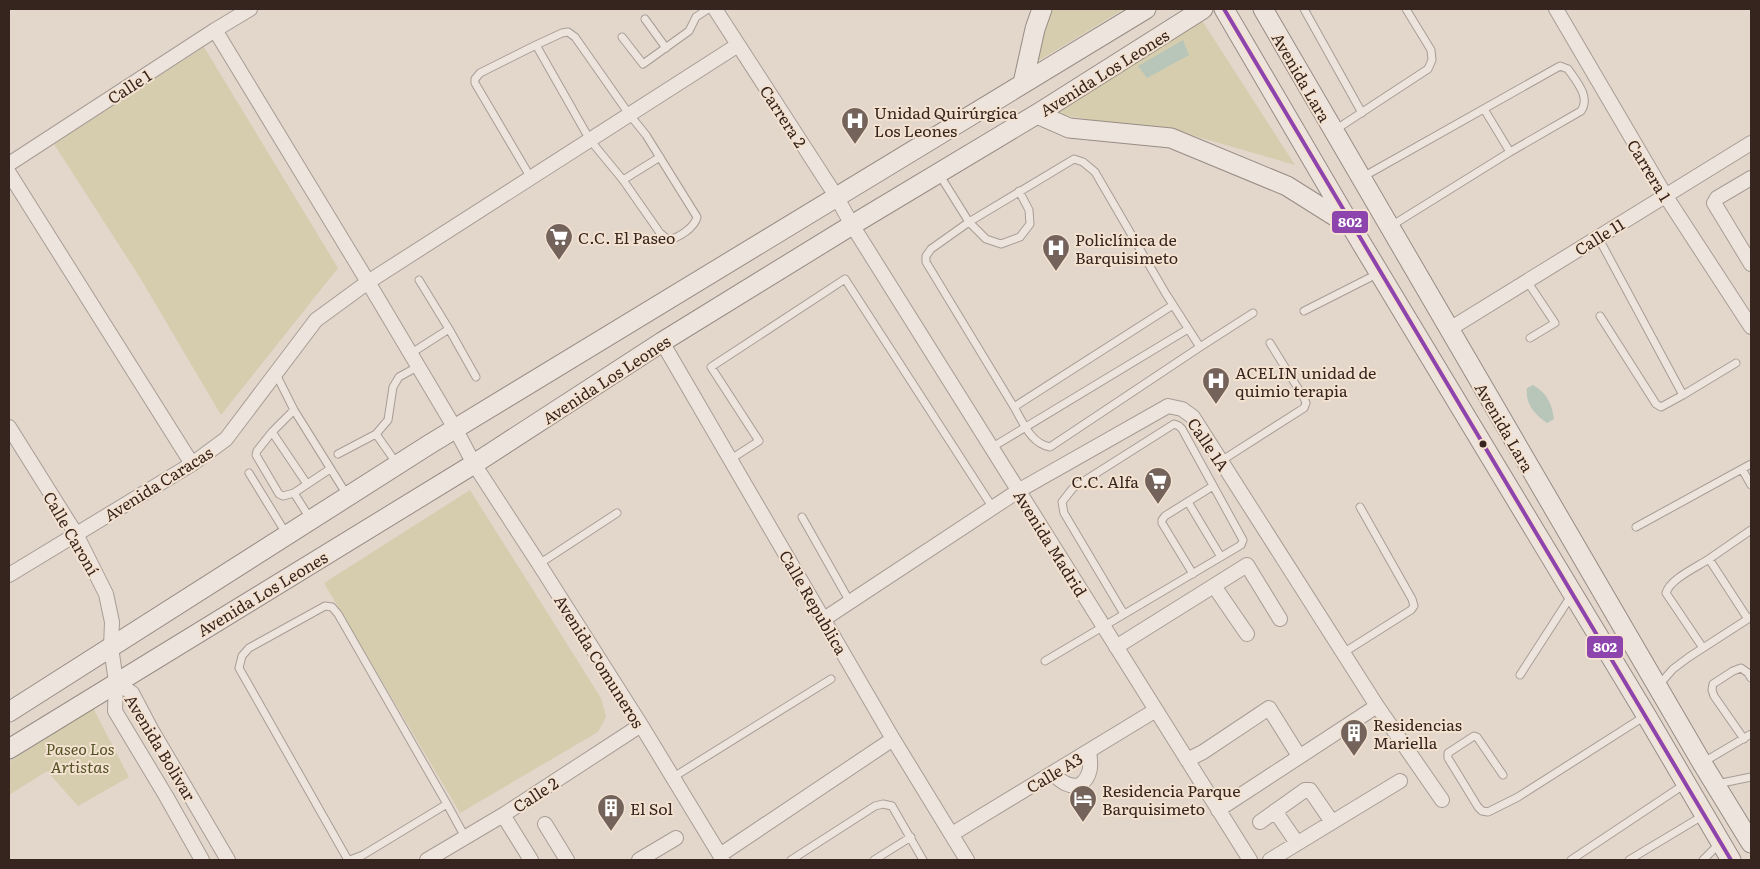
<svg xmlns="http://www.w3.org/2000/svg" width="1760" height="869" font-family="Literata,serif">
	<rect width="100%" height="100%" fill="#e3d7cc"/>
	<path fill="#d5cdae" d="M1051 9H1124L1033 64Z
		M1201 19 1295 165 1191 135 1054 114Z
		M204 47 338 268 221 415 139 276 54 144Z
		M470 490 601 698 606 717 598 732 460 813 324 583Z
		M93 708 129 777 78 806 47 771 9 795V762Z"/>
	<path fill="#b7c6b9" d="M1183 40 1189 55 1147 78 1138 66Z
		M1533 385C1547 393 1552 404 1554 419L1547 423C1535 415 1525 404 1527 388Z"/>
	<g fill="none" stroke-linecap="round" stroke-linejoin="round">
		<defs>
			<path id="lane" d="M1304 9 1362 113
				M645 19 666 48
				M568 32 575 37 629 114 646 135 697 217C695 227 677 240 667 239L660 233 623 180 590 140 536 45 562 33Z
				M622 37 643 64 689 31 696 17 708 9
				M1484 109 1510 152
				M1335 130 1428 69 1432 60 1431 50 1406 9
				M939 174 969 222 986 239 1001 244 1020 237 1030 224 1029 210 1019 191
				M531 178 475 83V79L480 73 536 45
				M1361 178 1560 66 1568 69C1576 81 1591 97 1581 111L1510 152 1391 226
				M623 180 660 157
				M1598 237 1683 395 1661 407 1656 404 1600 316
				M419 280 449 329
				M1527 281 1555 323 1530 338
				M1304 311 1379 273
				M1200 347 1253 313
				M410 354 449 329 476 377
				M276 374 294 410
				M1683 395 1736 363
				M1014 407 926 262V256L931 249 969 222 1074 159 1083 162 1095 172 1166 294 1200 347 1050 447C1031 444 1023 422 1014 407L1173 305
				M272 432 307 484
				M376 434 397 464
				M991 448 1188 329
				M338 454 376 434 388 420 393 387 399 377 417 367
				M731 459 759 441 711 367 845 279 993 508
				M1221 461 1304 408 1306 403 1304 398 1270 343
				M1742 469 1751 485
				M249 473 287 535
				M294 493 330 469
				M1188 502 1221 557
				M802 517 850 602
				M311 520 294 493 283 496 279 494 256 455 257 451 272 432 294 410 347 495
				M1636 527 1751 464
				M1709 559 1751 530
				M539 564 617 513
				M1193 574 1162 523V520L1165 516 1213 486
				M1703 648 1666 593C1670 579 1697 567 1709 559L1748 619
				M1343 653 1411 610 1414 606 1412 599 1360 507
				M1045 661 1241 545 1243 540 1182 429 1179 426 1174 424 1073 488 1062 502 1064 513 1124 614
				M1520 675 1571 596
				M1658 686 1673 669 1689 657 1751 617
				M1744 739 1714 696 1712 690 1713 684 1733 671 1741 668 1748 673 1751 678
				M1702 763 1751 734
				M1503 775 1477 737 1474 736 1448 753V758L1478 807 1482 811 1488 812 1518 797 1645 716
				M672 778 831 679
				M1717 784 1751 777
				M348 860 239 668 242 656 249 648 325 606 332 607 338 614 447 804
				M350 860 363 855 447 804 465 837
				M791 860 875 806 883 804 892 806 923 860
				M874 860 911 837
				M1571 860 1685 784
				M1629 860 1704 815
				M1703 860 1720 843"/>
			<path id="street" d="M715 9 836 196 852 225 1250 860
				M1556 9 1665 195 1751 327
				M215 30 368 282 456 430 474 464 539 564 641 725 723 860
				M9 164 215 30 250 9
				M9 173 192 464
				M1751 178 1717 198 1714 203 1751 264
				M1448 330 1751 143
				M662 342 893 739 967 860
				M9 427 76 534 106 594 112 622 111 647 116 682 115 711 166 796 202 860
				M9 575 192 464 226 439 316 320 368 282 738 45
				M1214 586 1247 634
				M824 619 1018 491 1168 406 1182 409 1193 417 1377 706 1218 810
				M1116 647 1247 565 1280 619
				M116 682 132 693 151 729 228 860
				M1377 706 1442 800
				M1187 760 1203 752 1269 708 1299 756
				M1052 773C1061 781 1068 788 1080 785 1092 776 1091 764 1089 751
				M1275 811 1297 843
				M503 815 531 860
				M1260 822 1305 790H1310L1332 822
				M545 824 567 860
				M952 834 1156 710
				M720 855 893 739
				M427 860 503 815 641 725
				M639 860 676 838
				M1270 860 1400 781"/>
			<path id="secondary" d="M1224 9 1351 226 1646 715 1731 860
				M1263 9 1702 763 1751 843
				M1023 83 1035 29 1042 9
				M1037 114 1069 128 1171 138 1287 186 1349 225
				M9 712 430 444 1146 9
				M9 749 474 464 662 342 852 225 1037 114 1203 9"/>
		</defs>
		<use href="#lane" stroke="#a89d95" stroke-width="9"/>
		<use href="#street" stroke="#a89d95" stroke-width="16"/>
		<use href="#secondary" stroke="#988c85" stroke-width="21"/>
		<use href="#lane" stroke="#ece4dd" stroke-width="7"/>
		<use href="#street" stroke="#ece4dd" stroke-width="14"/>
		<use href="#secondary" stroke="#ece4dd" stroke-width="19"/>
		<defs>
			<path id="bus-1" d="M1224 9C1391 294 1564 575 1731 860"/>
		</defs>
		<use href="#bus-1" stroke="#f4e2d1" stroke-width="8"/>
		<use href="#bus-1" stroke="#8e44ad" stroke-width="4"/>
	</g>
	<defs>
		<symbol id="hospital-pin" viewBox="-11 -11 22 30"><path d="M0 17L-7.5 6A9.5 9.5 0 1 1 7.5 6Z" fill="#73635b" stroke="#f4e2d1"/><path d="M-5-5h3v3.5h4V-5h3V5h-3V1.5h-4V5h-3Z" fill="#fff"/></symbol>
		<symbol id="supermarket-pin" viewBox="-11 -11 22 30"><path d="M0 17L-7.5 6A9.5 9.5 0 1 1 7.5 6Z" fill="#73635b" stroke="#f4e2d1"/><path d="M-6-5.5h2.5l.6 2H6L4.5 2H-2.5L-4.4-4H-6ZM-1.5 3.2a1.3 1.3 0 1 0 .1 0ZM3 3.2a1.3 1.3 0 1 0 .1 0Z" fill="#fff"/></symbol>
		<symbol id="building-pin" viewBox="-11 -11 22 30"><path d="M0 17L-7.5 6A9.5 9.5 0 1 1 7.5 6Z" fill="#73635b" stroke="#f4e2d1"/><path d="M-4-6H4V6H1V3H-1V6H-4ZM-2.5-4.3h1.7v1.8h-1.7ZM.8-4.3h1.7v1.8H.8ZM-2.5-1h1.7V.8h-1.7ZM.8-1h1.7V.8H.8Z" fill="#fff"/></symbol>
		<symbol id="hotel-pin" viewBox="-11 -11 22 30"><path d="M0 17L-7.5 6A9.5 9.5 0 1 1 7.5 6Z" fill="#73635b" stroke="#f4e2d1"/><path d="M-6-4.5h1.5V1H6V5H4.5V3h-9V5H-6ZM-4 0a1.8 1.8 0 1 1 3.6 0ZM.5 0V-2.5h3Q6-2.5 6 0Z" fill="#fff"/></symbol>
	</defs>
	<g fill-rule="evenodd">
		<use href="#hospital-pin" x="839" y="105" width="32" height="43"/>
		<use href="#supermarket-pin" x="543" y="221" width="32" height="43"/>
		<use href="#hospital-pin" x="1040" y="232" width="32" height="43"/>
		<use href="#hospital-pin" x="1200" y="365" width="32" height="43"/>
		<use href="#supermarket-pin" x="1142" y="465" width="32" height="43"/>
		<use href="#building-pin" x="1338" y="717" width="32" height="43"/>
		<use href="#hotel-pin" x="1067" y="783" width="32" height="43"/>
		<use href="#building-pin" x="595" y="792" width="32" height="43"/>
	</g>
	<circle fill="#36241e" stroke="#f4e2d1" stroke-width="2" cx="1483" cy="444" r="4.5"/>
	<g text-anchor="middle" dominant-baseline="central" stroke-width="4" stroke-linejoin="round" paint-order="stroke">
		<g font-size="16" fill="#36241e" stroke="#f4e2d1">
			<text transform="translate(1104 72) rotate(-32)">Avenida Los Leones</text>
			<text transform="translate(1302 77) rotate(60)">Avenida Lara</text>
			<text transform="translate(129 86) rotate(-33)">Calle 1</text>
			<text transform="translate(784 116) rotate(57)">Carrera 2</text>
			<text transform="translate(1650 170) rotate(59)">Carrera 1</text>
			<text transform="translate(1599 236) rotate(-32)">Calle 11</text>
			<text transform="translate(606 379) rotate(-33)">Avenida Los Leones</text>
			<text transform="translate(1505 427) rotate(60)">Avenida Lara</text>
			<text transform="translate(1209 444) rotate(56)">Calle 1A</text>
			<text transform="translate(158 483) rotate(-32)">Avenida Caracas</text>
			<text transform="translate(72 533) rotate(60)">Calle Caroní</text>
			<text transform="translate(1051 543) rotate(58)">Avenida Madrid</text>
			<text transform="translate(262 593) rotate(-31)">Avenida Los Leones</text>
			<text transform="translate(814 602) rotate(60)">Calle Republica</text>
			<text transform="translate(600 661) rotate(58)">Avenida Comuneros</text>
			<text transform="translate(161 747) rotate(59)">Avenida Bolivar</text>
			<text transform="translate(1054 772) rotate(-31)">Calle A3</text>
			<text transform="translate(535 794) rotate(-33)">Calle 2</text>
		</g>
		<g font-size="16" fill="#36241e" stroke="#f4e2d1" text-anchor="start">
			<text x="874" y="112">Unidad Quirúrgica<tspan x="874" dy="18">Los Leones</tspan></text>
			<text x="578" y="237">C.C. El Paseo</text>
			<text x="1075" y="239">Policlínica de<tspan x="1075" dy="18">Barquisimeto</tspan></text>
			<text x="1235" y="372">ACELIN unidad de<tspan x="1235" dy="18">quimio terapia</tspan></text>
			<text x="1139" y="481" text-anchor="end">C.C. Alfa</text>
			<text x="1373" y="724">Residencias<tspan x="1373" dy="18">Mariella</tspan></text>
			<text x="1102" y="790">Residencia Parque<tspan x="1102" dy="18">Barquisimeto</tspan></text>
			<text x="630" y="808">El Sol</text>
		</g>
		<g font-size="16" font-style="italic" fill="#525225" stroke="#f4e2d1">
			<text x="80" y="748">Paseo Los<tspan x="80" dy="18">Artistas</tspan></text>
		</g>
	</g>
	<g stroke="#f4e2d1" stroke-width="2">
		<rect x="1331" y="210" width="38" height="24" rx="5" fill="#8e44ad"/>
		<rect x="1586" y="635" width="38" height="24" rx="5" fill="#8e44ad"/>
	</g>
	<g font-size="14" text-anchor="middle" font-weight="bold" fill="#fff">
		<text x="1350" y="227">802</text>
		<text x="1605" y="652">802</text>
	</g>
	<rect width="1760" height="869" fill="none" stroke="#36241e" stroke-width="20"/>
</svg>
